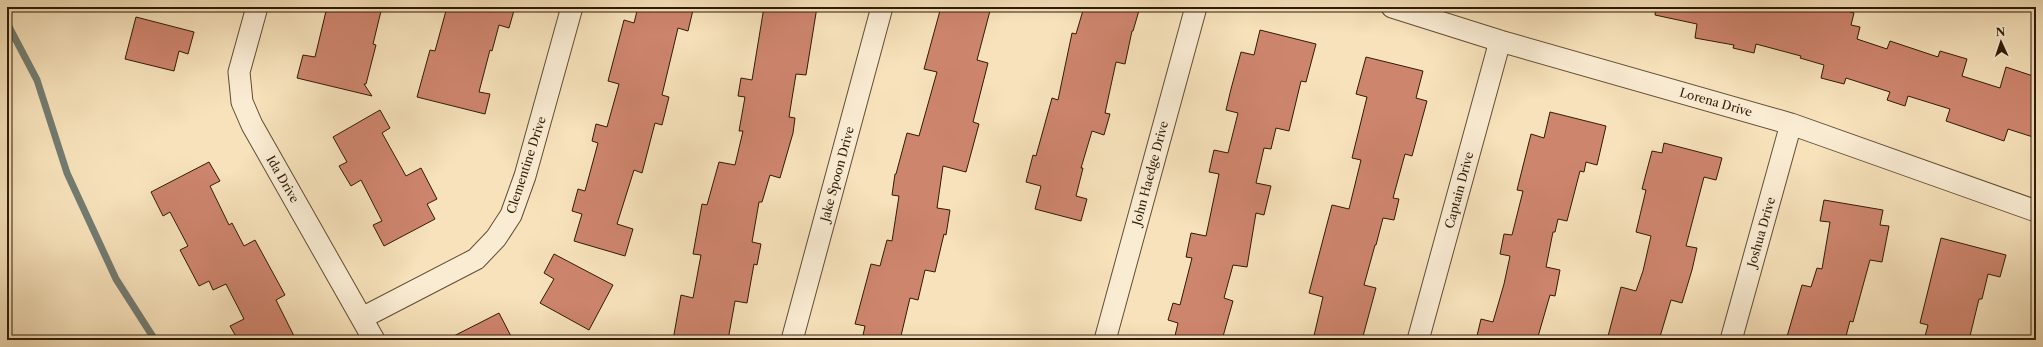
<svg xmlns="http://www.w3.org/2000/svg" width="2043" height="347" font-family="'Libre Caslon Text',serif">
	<rect width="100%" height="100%" fill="#f7e2bb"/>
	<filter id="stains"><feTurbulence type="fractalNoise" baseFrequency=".005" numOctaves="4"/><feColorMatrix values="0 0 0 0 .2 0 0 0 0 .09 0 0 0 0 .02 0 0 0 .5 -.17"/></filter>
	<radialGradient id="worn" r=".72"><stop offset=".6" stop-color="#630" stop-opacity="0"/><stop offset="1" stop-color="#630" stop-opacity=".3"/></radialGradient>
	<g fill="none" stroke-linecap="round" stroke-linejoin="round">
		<path stroke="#737c72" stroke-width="7" d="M7 23 37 80 67 173 116 279 155 340"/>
	</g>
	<path fill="#ce856e" stroke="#2e1b06" d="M327 7H382L373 44 376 45 366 84H364L372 96 297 78 303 55 315 57Z
		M447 7H515L509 28 499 25 492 51 490 50 479 92 490 94 485 114 417 97 430 50 435 51Z
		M638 7H682L693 10 688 31 678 28 662 95 669 97 662 125 655 123 642 173 634 170 617 224 633 229 625 256 574 241 582 214 572 211 578 189 585 191 598 143 592 141 596 124 607 127 619 84 608 81 624 20 634 23Z
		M764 7H817L806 75 796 74 789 117 795 118 793 133 780 178 770 175 762 202H759L752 242 761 244 757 265 754 264 747 303 735 301 728 340H673L681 295 693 298 701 255 693 254 702 204 707 205 719 162 735 165 743 131H739L745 97 738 96 741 78 752 80Z
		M941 7H991L977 60 988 63 973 122 979 124 966 172 943 166 937 208 950 210 946 235 944 234 935 272 925 270 918 300 910 298 900 340H862L865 326 855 324 871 264 880 266 887 240 892 241 899 196 892 195 895 174H896L907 133 919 136 937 72 924 69Z
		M1084 7H1140L1133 31H1132L1125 64 1116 62 1105 113 1110 114 1104 135 1092 131 1081 168H1083L1076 196 1087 199 1081 221 1035 209 1041 186 1026 182 1033 155 1036 156 1052 98 1058 100 1072 33 1076 34Z
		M1656 7H1833L1854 13 1851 25 1860 27 1857 39 1887 49 1890 41 1938 57 1940 51 1967 59 1962 76 2000 88 2006 67 2036 77V138L2008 129 2004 141 1946 121 1950 109 1908 96 1905 106 1887 100 1890 92 1846 78 1844 84 1821 78 1824 65 1800 58 1801 56 1756 44 1754 53 1733 48 1734 45 1695 38 1697 24 1655 15Z
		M136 17 194 32 188 54 179 51 174 71 125 59Z
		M1260 30 1316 44 1306 82 1301 81 1289 131 1276 128 1271 149 1264 148 1256 183 1271 186 1264 215 1256 213 1247 267 1233 265 1224 298 1233 301 1222 340H1174L1178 323 1168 320 1173 303 1180 305 1192 258 1186 257 1191 233 1206 236 1219 174 1209 172 1214 150 1228 153 1238 113 1226 110 1231 89 1241 52 1254 55Z
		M1366 57 1423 71 1416 98 1427 101 1412 156 1405 154 1393 198 1399 199 1394 220 1383 218 1376 245H1375L1364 285 1376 288 1362 340H1313L1323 297 1309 293 1332 205 1349 209 1361 160 1352 158 1367 97 1356 94Z
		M380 110 390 128 382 133 406 176 421 168 437 199 427 204 435 219 384 246 373 225 382 221 361 180 351 186 339 166 347 162 333 137Z
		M1550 112 1606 126 1597 165 1586 162 1584 172 1580 171 1567 221 1558 219 1555 232H1553L1546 267 1560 270 1555 296 1550 295 1537 340H1476L1481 319 1493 322 1504 284 1510 256 1500 254 1504 234 1512 235 1523 191 1517 190 1531 134 1544 138Z
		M1664 143 1722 158 1716 180 1704 177 1686 246 1697 248 1692 270 1682 303 1671 300 1659 340H1607L1621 287 1636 291 1643 271 1651 236 1636 232 1646 190 1642 189 1652 151 1662 153Z
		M209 162 220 181 210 186 229 225 232 223 244 246 255 240 285 295 276 300 296 340H238L230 326 244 319 226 284 213 290 209 281 199 286 180 250 188 246 170 212 163 216 151 192Z
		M1824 200 1883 210 1880 225 1889 226 1882 262 1870 260 1853 322 1850 321 1845 340H1786L1802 285 1811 287 1817 268 1822 269 1830 222 1820 221Z
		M1941 238 2006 255 2000 277 1988 274 1982 299H1979L1969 340H1924L1928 325 1920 323Z
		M554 254 613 285 589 330 540 303 554 279 544 273Z
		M499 313 513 340H446Z"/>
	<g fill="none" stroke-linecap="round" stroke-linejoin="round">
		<defs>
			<path id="street" d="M257 7 239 72 242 102 252 125 374 340
				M1392 7 1500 41 1791 124 2036 211
				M362 318 476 259 496 238 511 215 525 176 572 7
				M792 340 882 7
				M1105 340 1196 7
				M1418 340 1500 41
				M1731 340 1791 124"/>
		</defs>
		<use href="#street" stroke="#604d33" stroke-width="23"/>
		<use href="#street" stroke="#faecd3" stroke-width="21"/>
	</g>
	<g text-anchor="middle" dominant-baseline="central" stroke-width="3" stroke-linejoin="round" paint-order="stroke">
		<g font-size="12" fill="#2e1b06" stroke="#faecd3">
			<text transform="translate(1716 102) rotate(16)">Lorena Drive</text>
			<text transform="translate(526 165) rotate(-72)">Clementine Drive</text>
			<text transform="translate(1150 173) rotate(-75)">John Haedge Drive</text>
			<text transform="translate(837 174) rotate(-75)">Jake Spoon Drive</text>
			<text transform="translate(283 179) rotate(60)">Ida Drive</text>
			<text transform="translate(1459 190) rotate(-75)">Captain Drive</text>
			<text transform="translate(1761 232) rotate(-74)">Joshua Drive</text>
		</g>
	</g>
	<rect width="2043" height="347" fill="none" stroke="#f7e2bb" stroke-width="24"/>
	<rect x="8" y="8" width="2027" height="331" fill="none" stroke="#2e1b06" stroke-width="2"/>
	<rect x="12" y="12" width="2019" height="323" fill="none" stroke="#2e1b06"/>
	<g transform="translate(2001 42) rotate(357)" stroke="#faecd3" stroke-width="3" paint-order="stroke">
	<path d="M0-3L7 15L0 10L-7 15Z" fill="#2e1b06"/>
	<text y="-6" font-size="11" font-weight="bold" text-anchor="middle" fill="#2e1b06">N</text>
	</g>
	<rect width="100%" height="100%" filter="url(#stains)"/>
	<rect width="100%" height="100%" fill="url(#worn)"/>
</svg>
